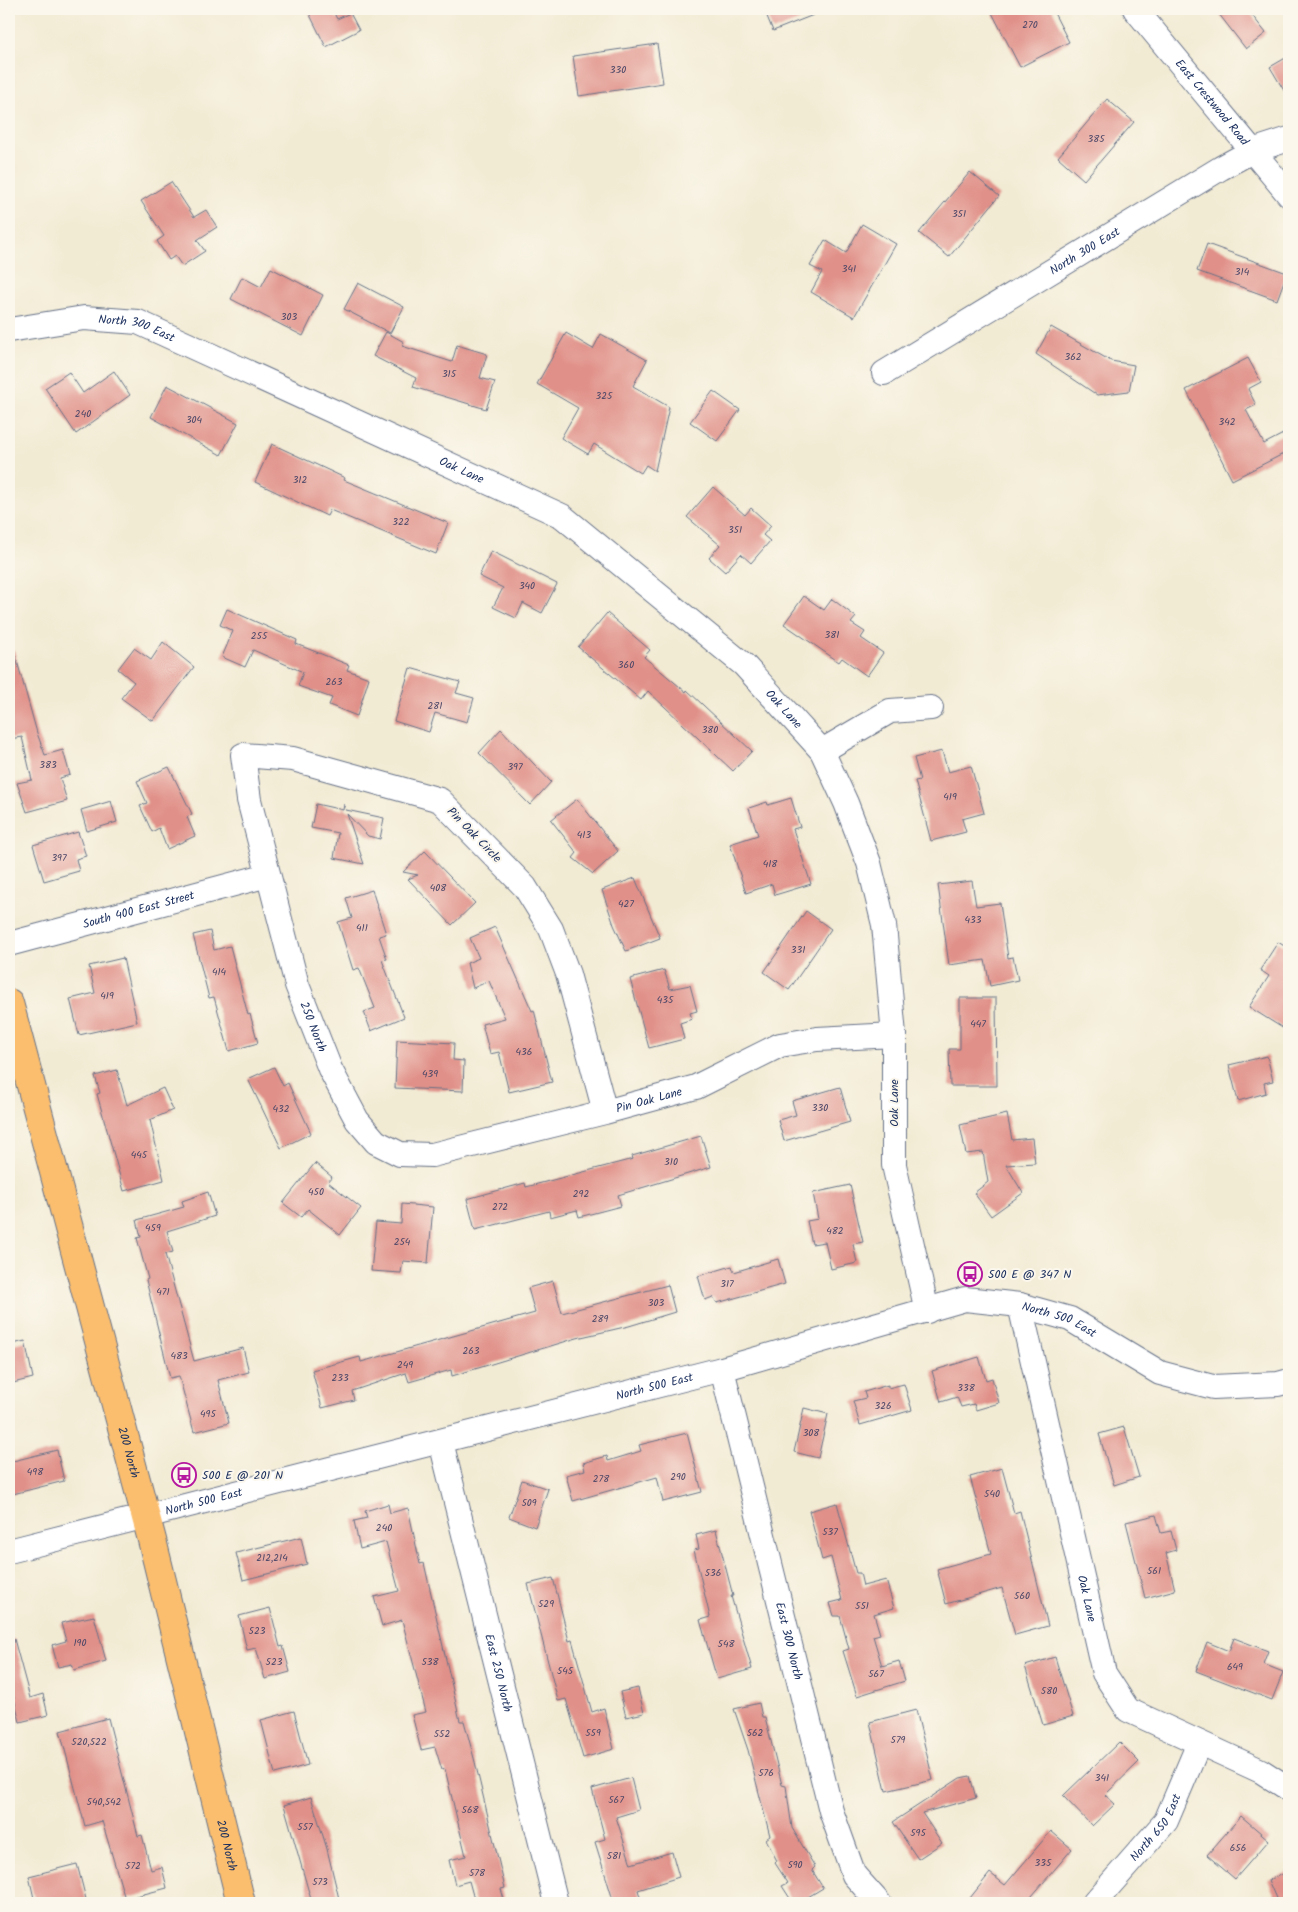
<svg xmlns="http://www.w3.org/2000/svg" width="1298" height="1912" font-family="Kalam,sans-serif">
	<rect width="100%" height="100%" fill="#fbf7ec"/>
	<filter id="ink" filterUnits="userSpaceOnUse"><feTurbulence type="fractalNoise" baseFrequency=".02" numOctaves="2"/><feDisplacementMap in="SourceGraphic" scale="10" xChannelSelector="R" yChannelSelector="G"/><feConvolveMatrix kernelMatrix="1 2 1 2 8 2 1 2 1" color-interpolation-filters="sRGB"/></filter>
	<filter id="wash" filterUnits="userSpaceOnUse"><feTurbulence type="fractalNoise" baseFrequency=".0096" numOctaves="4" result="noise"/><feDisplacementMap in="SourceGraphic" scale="20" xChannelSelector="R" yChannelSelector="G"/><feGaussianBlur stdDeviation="1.12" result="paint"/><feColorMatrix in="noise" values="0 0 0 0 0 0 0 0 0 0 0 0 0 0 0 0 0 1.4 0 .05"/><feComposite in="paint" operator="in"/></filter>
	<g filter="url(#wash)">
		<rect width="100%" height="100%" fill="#f2ebd4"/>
		<g id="blocks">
			<path fill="#e09088" d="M307 9H332L337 19 350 13 359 30 326 47Z
				M764 9H826V10L773 31Z
				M990 9H1052L1069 42 1020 67Z
				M1215 9H1247L1266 33 1246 49Z
				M657 44 663 83 579 96 573 56Z
				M1289 56V99L1270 67Z
				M1107 99 1134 122 1084 180 1058 157Z
				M970 172 999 196 949 257 919 233Z
				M171 182 194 217 206 210 217 227 197 240 205 251 182 266 175 256 169 260 157 241 164 236 141 201Z
				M862 224 896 244 854 317 811 292 822 272 810 266 825 240 846 253Z
				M1207 244 1287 273 1277 300 1197 271Z
				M271 268 323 295 303 336 231 299 242 277 261 287Z
				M358 283 404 307 390 333 344 309Z
				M1051 327 1111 361 1134 365 1129 391 1097 395 1036 354Z
				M386 332 404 342 402 346 452 362 457 345 487 354 480 378 495 382 486 409 413 387 416 378 373 356Z
				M566 333 593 349 601 334 647 360 633 386 669 407 655 471 646 465 641 473 594 444 588 454 561 438 578 408 537 384Z
				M1248 358 1261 382 1248 389 1256 405 1246 410 1264 444 1283 434 1289 445V451L1232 480 1186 390Z
				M114 371 130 395 76 434 45 388 69 372 83 393Z
				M167 385 238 423 221 455 151 417Z
				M713 391 740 410 717 441 690 422Z
				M272 444 345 478 344 480 448 523 436 554 330 510 327 516 255 482Z
				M713 487 745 515 751 508 771 526 763 535 770 541 751 563 741 554 725 572 709 558 720 545 687 517Z
				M491 551 557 584 542 613 523 603 516 618 493 607 503 588 479 576Z
				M804 596 824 610 832 599 856 617 851 623 865 632 861 638 883 653 867 676 842 658 839 662 784 624Z
				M227 609 297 640 296 644 349 665 347 670 369 678 357 716 329 705 332 698 298 686 303 672 253 650 245 667 222 657 233 631 220 625Z
				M607 613 650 650 644 657 686 692 687 690 752 751 733 771 648 691 641 700 578 647Z
				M163 642 194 667 153 721 121 698 134 682 118 669 134 648 151 660Z
				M14 650 37 733 45 755 63 750 70 775 60 778 67 801 27 812 17 783 32 780 22 737 9 739V651Z
				M410 668 460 682 456 693 474 698 467 722 435 713 429 732 394 721Z
				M501 729 551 782 530 805 479 753Z
				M942 751 948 772 971 766 984 813 962 819 966 832 931 841 915 781 920 780 914 758Z
				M169 767 192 814 187 817 195 836 167 849 159 828 152 832 140 806 147 803 137 781Z
				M791 798 800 827 793 829 811 884 775 895 772 884 746 893 730 844 758 835 749 808 767 802 768 805Z
				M577 799 618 851 593 874 573 858 577 853 551 820Z
				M111 801 117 822 87 831 81 810Z
				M316 804 343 810 344 804 346 810 384 818 380 839 368 836 347 814 364 864 334 858 338 833 311 828Z
				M78 832 86 856 76 859 79 871 44 881 33 845Z
				M425 851 475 903 452 925 408 879 418 875 403 872Z
				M635 878 660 938 626 951 614 925 602 890Z
				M972 881 976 906 1000 903 1008 958 1013 957 1018 980 990 986 985 960 949 965 938 885Z
				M372 890 386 934 379 936 387 959 382 960 404 1017 371 1031 364 1012 375 1008 359 968 353 970 338 922 352 918 346 898Z
				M806 911 831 929 789 990 764 972Z
				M495 927 532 1011 534 1010 552 1082 509 1092 499 1052 490 1054 482 1024 505 1018 489 981 473 988 467 963 479 958 470 938Z
				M210 931 214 950 230 946 248 1015 250 1014 258 1043 229 1051 214 997 209 998 193 935Z
				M1278 942 1289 949V1032L1249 1007 1269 976 1260 970Z
				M123 958 137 1022 79 1035 70 999 95 993 89 966Z
				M664 970 670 989 690 985 697 1011 690 1013 692 1019 680 1023 684 1039 649 1048 630 979Z
				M960 998H996L997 1086H950L949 1049H960Z
				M397 1040 454 1043 453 1060 464 1061 463 1091 395 1088Z
				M1267 1056 1273 1081 1264 1083 1266 1093 1238 1101 1229 1065Z
				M274 1067 283 1086 288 1083 311 1133 281 1148 248 1079Z
				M117 1070 127 1105 163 1088 173 1110 150 1120 164 1180 124 1191 97 1094 100 1093 95 1076Z
				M840 1087 850 1122 784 1141 778 1120 796 1115 792 1101Z
				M1007 1114 1012 1140 1032 1138 1035 1163 1006 1165 1023 1193 991 1216 974 1193 988 1182 983 1152 966 1154 960 1125Z
				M701 1136 711 1167 618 1195 621 1206 579 1217 577 1210 550 1217 549 1211 475 1230 467 1199 525 1183 526 1187 633 1159 632 1156Z
				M315 1163 332 1177 328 1182 361 1208 340 1235 308 1209 301 1217 283 1203Z
				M850 1185 863 1242 853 1244 857 1263 831 1269 825 1242 812 1244 807 1221 818 1219 813 1193Z
				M208 1192 215 1216 167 1231 173 1252 165 1254 194 1361 243 1348 249 1372 218 1380 229 1423 194 1432 179 1376 170 1378 146 1280 148 1279 137 1238 141 1237 137 1220 184 1207 182 1201Z
				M402 1204 433 1207 428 1263 403 1261 401 1273 371 1271 376 1222 401 1224Z
				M778 1259 785 1284 717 1303 713 1297 705 1300 698 1276 732 1266 734 1272Z
				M553 1281 562 1313 668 1285 675 1312 629 1326 577 1338 452 1376 451 1370 409 1382 406 1373 352 1391 354 1400 322 1408 312 1370 360 1357 361 1362 535 1313 528 1288Z
				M25 1341 33 1378 9 1384V1345Z
				M979 1357 986 1380 992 1378 999 1403 976 1410 974 1404 961 1407 957 1397 941 1402 932 1371Z
				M904 1384 912 1410 860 1425 853 1401 866 1398 864 1392 888 1385V1388Z
				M804 1408 828 1414 818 1458 794 1452Z
				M1124 1427 1139 1477 1114 1485 1099 1434Z
				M687 1433 702 1492 663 1502 657 1477 573 1501 566 1475 585 1470 583 1463 607 1456 608 1461 641 1451 639 1445Z
				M57 1450 64 1481 9 1495V1462Z
				M1002 1468 1014 1513 1020 1511 1048 1626 1015 1635 1002 1588 946 1604 937 1569 991 1554 970 1477Z
				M522 1480 548 1489 535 1527 509 1517Z
				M837 1503 856 1573H860L863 1586 886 1580 894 1608 874 1614 880 1634 873 1636 882 1666 899 1661 905 1681 857 1696 843 1651 849 1649 840 1616H834L830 1603 842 1600 831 1557 822 1560 809 1511Z
				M388 1504 390 1513 408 1508 420 1564 424 1563 460 1721H464L475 1762 505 1888 501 1889 505 1903H475L469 1881 455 1885 449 1860 466 1856 445 1769 442 1770 435 1747 421 1750 412 1715 426 1712 402 1620 382 1626 374 1597 399 1591 386 1542 360 1549 354 1521 367 1518 365 1511Z
				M1156 1515 1161 1533 1171 1531 1176 1550 1166 1553 1175 1590 1145 1598 1126 1522Z
				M716 1530 733 1596H731L752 1669 717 1679 700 1620 710 1617 694 1550 699 1549 696 1535Z
				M301 1537 307 1564 243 1580 236 1553Z
				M553 1578 569 1641 572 1640 592 1712 604 1708 614 1749 583 1758 566 1699 558 1701 528 1584Z
				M270 1608 280 1647 283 1646 290 1672 265 1679 256 1648 247 1650 239 1616Z
				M94 1616 106 1661 74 1670 72 1664 58 1667 52 1645 66 1641 61 1623Z
				M1234 1638 1268 1651 1263 1664 1283 1672 1272 1700 1196 1671 1207 1642 1229 1651Z
				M14 1639 30 1698 43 1694 48 1715 20 1722 12 1690 9 1691V1640Z
				M1055 1657 1073 1716 1043 1725 1025 1666Z
				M638 1688 644 1713 626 1717 620 1692Z
				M759 1703 762 1717H765L782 1785 786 1786 792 1828 815 1867 812 1870 823 1888 798 1903H793L782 1886 788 1883 775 1863 777 1861 766 1839 770 1836 748 1750 734 1709Z
				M916 1710 933 1780 886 1791 870 1722Z
				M294 1711 308 1765 275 1774 261 1720Z
				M108 1718 138 1836 142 1835 151 1870 162 1867 167 1888 125 1899 102 1821 85 1826 60 1731Z
				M1119 1742 1139 1762 1105 1795 1115 1804 1092 1826 1063 1796Z
				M970 1776 976 1798 922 1813 942 1843 918 1859 893 1822 960 1778Z
				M631 1778 639 1810 616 1817 631 1864 672 1852 679 1877 638 1890 642 1903H614L595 1842 605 1839 592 1789Z
				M311 1797 327 1849 340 1903H312L284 1805Z
				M1241 1816 1269 1840 1235 1879 1207 1855Z
				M1051 1831 1072 1849 1026 1903H966L990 1873 1005 1885Z
				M77 1864 87 1903H35L29 1876Z
				M1289 1872V1903H1278L1268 1880Z"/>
		</g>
	</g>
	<g filter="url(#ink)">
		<use href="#blocks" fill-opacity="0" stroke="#667187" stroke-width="1"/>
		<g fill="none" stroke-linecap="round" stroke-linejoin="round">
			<defs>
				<g id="minor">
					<path id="s1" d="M1135 9 1289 195"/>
					<path id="s2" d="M9 330 84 318 138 322 562 516 744 665 822 751 846 803 869 863 884 925 894 1035V1165L927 1311"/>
					<path id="s3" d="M884 373 1221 168 1252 151 1289 139"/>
					<path d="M822 751 890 711 931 708"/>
					<path id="s4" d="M9 944 268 875"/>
					<path id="s5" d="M605 1112 568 974 551 929 525 887 440 800 293 759 243 755 249 800 297 985 330 1069 357 1120 376 1142 400 1154 432 1155 605 1112 696 1087 780 1045 817 1039 894 1035"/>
					<path id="s6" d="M1020 1305 1104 1673 1128 1710 1261 1771 1289 1789"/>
					<path id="s7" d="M722 1369 831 1811 854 1875 879 1903"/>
					<path id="s8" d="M441 1442 556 1903"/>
					<path id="s9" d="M9 1551 722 1369 965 1299 1020 1305 1070 1319 1160 1373 1213 1387 1278 1384 1289 1381"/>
					<path id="s10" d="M1094 1903 1166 1821 1199 1743"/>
				</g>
				<g id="major">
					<path id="s11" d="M9 1003 152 1540 241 1903"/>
				</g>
			</defs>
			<use href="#minor" stroke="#667187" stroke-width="26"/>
			<use href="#major" stroke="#667187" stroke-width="30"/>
			<use href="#minor" stroke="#fff" stroke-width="24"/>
			<use href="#major" stroke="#fbbe6e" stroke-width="28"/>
		</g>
	</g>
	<defs>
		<symbol id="bus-ring" viewBox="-11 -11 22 22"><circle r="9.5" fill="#fbf7ec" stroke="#b5179e" stroke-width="1.5"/><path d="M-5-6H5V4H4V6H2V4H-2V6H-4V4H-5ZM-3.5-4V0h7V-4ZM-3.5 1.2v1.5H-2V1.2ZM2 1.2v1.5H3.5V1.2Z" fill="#b5179e"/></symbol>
	</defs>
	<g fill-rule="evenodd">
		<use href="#bus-ring" x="956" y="1260" width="28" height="28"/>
		<use href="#bus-ring" x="170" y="1461" width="28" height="28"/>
	</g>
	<g text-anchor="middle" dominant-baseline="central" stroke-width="4" stroke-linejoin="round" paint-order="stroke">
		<g font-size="10" fill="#4c4768">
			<text x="1030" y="25">270</text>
			<text x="618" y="70">330</text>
			<text x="1096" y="139">385</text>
			<text x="959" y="214">351</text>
			<text x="849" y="269">341</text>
			<text x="1242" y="272">314</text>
			<text x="289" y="317">303</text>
			<text x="1073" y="357">362</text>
			<text x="449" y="374">315</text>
			<text x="604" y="396">325</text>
			<text x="83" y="414">240</text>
			<text x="194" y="420">304</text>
			<text x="1227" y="422">342</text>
			<text x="300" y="480">312</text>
			<text x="401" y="522">322</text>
			<text x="735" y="530">351</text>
			<text x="527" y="586">340</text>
			<text x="832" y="635">381</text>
			<text x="259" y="636">255</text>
			<text x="626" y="665">360</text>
			<text x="334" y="682">263</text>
			<text x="435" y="706">281</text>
			<text x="710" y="730">380</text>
			<text x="48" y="765">383</text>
			<text x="515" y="767">397</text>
			<text x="950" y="797">419</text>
			<text x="584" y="835">413</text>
			<text x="59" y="858">397</text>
			<text x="770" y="864">418</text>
			<text x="438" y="888">408</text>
			<text x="626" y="904">427</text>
			<text x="973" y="920">433</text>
			<text x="362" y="928">411</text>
			<text x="798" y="950">331</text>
			<text x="219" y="972">414</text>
			<text x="107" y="996">419</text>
			<text x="665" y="1000">435</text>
			<text x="978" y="1024">447</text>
			<text x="524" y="1052">436</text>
			<text x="430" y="1074">439</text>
			<text x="820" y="1108">330</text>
			<text x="281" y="1109">432</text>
			<text x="139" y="1155">445</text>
			<text x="671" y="1162">310</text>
			<text x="316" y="1192">450</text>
			<text x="581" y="1194">292</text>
			<text x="500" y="1207">272</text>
			<text x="153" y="1228">459</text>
			<text x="835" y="1231">482</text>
			<text x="402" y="1242">254</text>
			<text x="727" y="1284">317</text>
			<text x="163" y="1292">471</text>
			<text x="656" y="1303">303</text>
			<text x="600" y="1319">289</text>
			<text x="471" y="1351">263</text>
			<text x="179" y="1356">483</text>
			<text x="405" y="1365">249</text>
			<text x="340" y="1378">233</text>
			<text x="966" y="1388">338</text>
			<text x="883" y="1406">326</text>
			<text x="208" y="1414">495</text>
			<text x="811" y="1433">308</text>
			<text x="35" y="1472">498</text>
			<text x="678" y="1477">290</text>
			<text x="601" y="1479">278</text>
			<text x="992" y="1494">540</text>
			<text x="529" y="1503">509</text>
			<text x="384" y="1528">240</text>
			<text x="830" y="1532">537</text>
			<text x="272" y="1558">212,214</text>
			<text x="1154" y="1571">561</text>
			<text x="713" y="1573">536</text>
			<text x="1022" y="1596">560</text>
			<text x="546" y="1604">529</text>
			<text x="862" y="1606">551</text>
			<text x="257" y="1631">523</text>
			<text x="80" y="1643">190</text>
			<text x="726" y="1644">548</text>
			<text x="274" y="1662">523</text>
			<text x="430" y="1662">538</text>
			<text x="1235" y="1667">649</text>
			<text x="565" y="1671">545</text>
			<text x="876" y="1674">567</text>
			<text x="1049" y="1691">580</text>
			<text x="593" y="1733">559</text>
			<text x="755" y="1733">562</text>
			<text x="442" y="1734">552</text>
			<text x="898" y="1740">579</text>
			<text x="89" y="1742">520,522</text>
			<text x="766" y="1773">576</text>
			<text x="1102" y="1778">341</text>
			<text x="616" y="1800">567</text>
			<text x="104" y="1802">540,542</text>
			<text x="470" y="1810">568</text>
			<text x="305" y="1827">557</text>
			<text x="918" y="1833">595</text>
			<text x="1238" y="1848">656</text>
			<text x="614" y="1856">581</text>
			<text x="1043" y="1863">335</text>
			<text x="795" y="1865">590</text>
			<text x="133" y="1866">572</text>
			<text x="477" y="1873">578</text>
			<text x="320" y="1882">573</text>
		</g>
		<g font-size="12" fill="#1b2f5e" stroke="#fbf7ec">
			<text stroke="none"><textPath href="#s1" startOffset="121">East Crestwood Road</textPath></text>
			<text stroke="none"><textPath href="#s3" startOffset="235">North 300 East</textPath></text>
			<text stroke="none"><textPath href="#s2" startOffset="130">North 300 East</textPath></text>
			<text stroke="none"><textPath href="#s2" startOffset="486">Oak Lane</textPath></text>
			<text stroke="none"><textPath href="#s2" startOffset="891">Oak Lane</textPath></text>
			<text transform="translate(474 835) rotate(46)">Pin Oak Circle</text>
			<text stroke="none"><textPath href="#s4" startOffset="134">South 400 East Street</textPath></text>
			<text stroke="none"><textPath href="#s5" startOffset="846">250 North</textPath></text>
			<text stroke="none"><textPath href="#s5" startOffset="1261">Pin Oak Lane</textPath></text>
			<text transform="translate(894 1103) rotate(-90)">Oak Lane</text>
			<text stroke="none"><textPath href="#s9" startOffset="1086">North 500 East</textPath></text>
			<text stroke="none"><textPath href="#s9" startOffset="666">North 500 East</textPath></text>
			<text stroke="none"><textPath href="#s11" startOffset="465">200 North</textPath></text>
			<text stroke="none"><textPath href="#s9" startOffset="201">North 500 East</textPath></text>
			<text stroke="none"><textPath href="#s6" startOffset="301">Oak Lane</textPath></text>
			<text stroke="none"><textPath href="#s7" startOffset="280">East 300 North</textPath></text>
			<text stroke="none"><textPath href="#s8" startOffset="238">East 250 North</textPath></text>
			<text stroke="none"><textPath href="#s10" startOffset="98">North 650 East</textPath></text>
			<text stroke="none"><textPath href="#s11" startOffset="870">200 North</textPath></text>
		</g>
		<g font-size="12" fill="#1b2f5e" stroke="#fbf7ec" text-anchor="start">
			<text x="988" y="1274">500 E @ 347 N</text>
			<text x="202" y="1475">500 E @ 201 N</text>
		</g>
	</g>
	<rect width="1298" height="1912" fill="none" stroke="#fbf7ec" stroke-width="30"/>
</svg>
